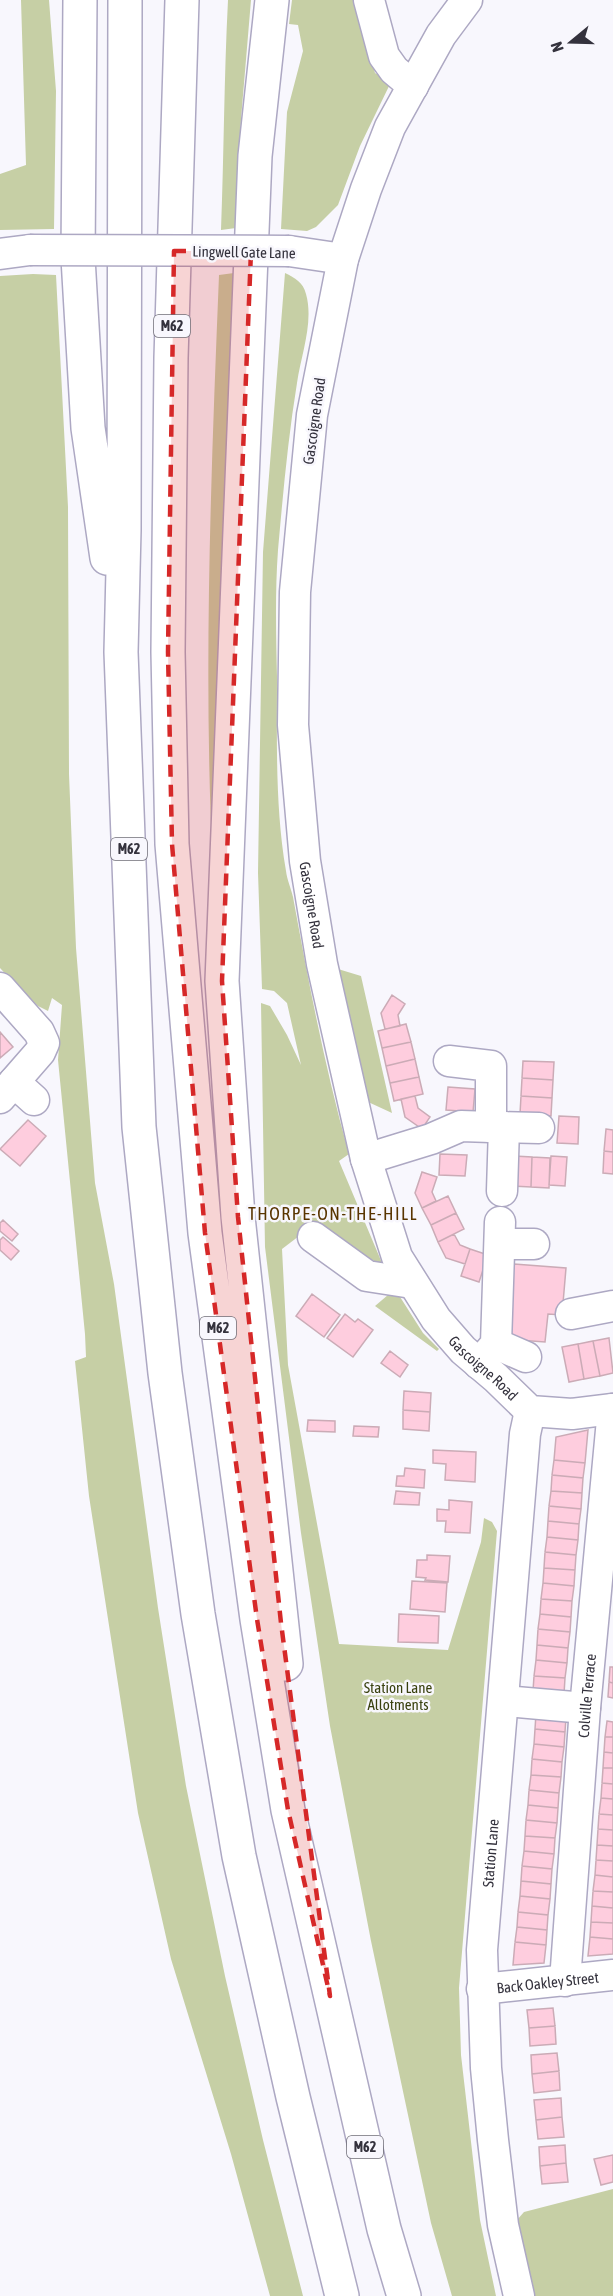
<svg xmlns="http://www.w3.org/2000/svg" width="613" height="2296" font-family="'Asap Condensed',sans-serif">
	<rect width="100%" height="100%" fill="#f8f7fd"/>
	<path fill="#c6cfa5" d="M21 0H49L56 91 54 229 0 230V174L26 165Z
		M228 0H251L241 119 236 228 221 230C224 153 224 77 228 0Z
		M292 0H356L375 73 391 82 360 146 338 205 316 227 307 231 281 229 287 112 303 51 298 25 289 24Z
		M234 273 213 872C203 673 211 474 219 275Z
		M285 273C295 278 303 282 306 294 314 322 301 355 297 383 288 438 283 494 278 550 275 591 276 635 277 677 277 741 275 807 286 871 287 880 291 888 293 897 309 984 325 1069 349 1154L339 1161 382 1263 379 1264 305 1218 303 1233 282 1249 288 1365 339 1644 448 1650 481 1542 484 1518 492 1522 497 1531 459 1988 461 2055 480 2220 496 2296H452L431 2223 371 1941 330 1726 301 1533 265 1247 261 1003 270 1006 287 1035 301 1065 287 1003 274 991 262 989 258 873 263 552Z
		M33 274 56 275 68 507 69 774 76 948 95 1183 114 1284 158 1608 186 1786 225 1976 263 2140 303 2296H270L231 2154 171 1959 138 1813 89 1496 75 1361 86 1357 85 1334 58 1060 62 1005 52 998 48 1011 38 1006 26 996 0 968V276Z
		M338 969 361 976 392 1113 366 1101Z
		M395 1289 423 1333 439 1349 437 1351 375 1306Z
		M613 2189V2296H534L520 2245 517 2220 524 2212Z"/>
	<path fill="#fecdde" stroke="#cbabb6" stroke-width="1.5" d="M392 995 405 1004 398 1015 400 1026 385 1029 381 1013Z
		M406 1024 411 1042 382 1048 378 1031Z
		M0 1032 13 1047 0 1058Z
		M411 1042 415 1059 386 1066 382 1048Z
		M415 1059 419 1077 390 1083 386 1066Z
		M523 1061 554 1062 553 1080 522 1078Z
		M419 1077 423 1094 394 1101 390 1083Z
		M522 1078 553 1080 552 1098 521 1096Z
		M448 1087 475 1089 473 1112 446 1110Z
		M415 1096 418 1108 430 1117 422 1129 405 1117 401 1099Z
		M521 1096 552 1098 551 1116 520 1114Z
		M559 1116 579 1117 578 1144 557 1143Z
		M28 1120 46 1136 20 1166 0 1149Z
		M606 1129 613 1130V1152L604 1151Z
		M604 1151 613 1152V1174L603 1173Z
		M440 1154 467 1155 465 1176 439 1175Z
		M514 1156 532 1157 531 1187 512 1186Z
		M551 1156 567 1157 565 1186 549 1185Z
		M532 1157 550 1158 549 1188 531 1187Z
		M422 1172 437 1177 432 1192 436 1201 422 1208 415 1193Z
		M448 1196 456 1213 431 1225 422 1208Z
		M456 1213 464 1229 438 1242 431 1225Z
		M3 1220 18 1234 12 1241 0 1231V1223Z
		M454 1234 460 1245 470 1249 465 1264 446 1258 438 1242Z
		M3 1237 19 1251 11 1260 0 1250V1240Z
		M470 1249 488 1255 479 1282 461 1276Z
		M514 1264 566 1268 562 1315 548 1314 545 1342 506 1339Z
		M312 1294 340 1315 324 1337 296 1316Z
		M345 1314 355 1322 358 1319 373 1330 353 1357 327 1338Z
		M609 1338 613 1373 600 1376 593 1341Z
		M593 1341 600 1376 584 1379 578 1344Z
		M578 1344 584 1379 569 1382 562 1347Z
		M390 1351 408 1365 400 1377 381 1363Z
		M404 1391 431 1393 430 1412 403 1410Z
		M403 1410 430 1412 429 1431 403 1429Z
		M308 1420 335 1421V1432L307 1431Z
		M354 1426 379 1427 378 1437 353 1436Z
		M588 1430 585 1463 554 1460 556 1437Z
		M433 1450 476 1452 475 1482 445 1480 446 1464 433 1463Z
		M554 1460 585 1463 583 1478 552 1475Z
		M405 1468 425 1470 424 1488 396 1486 397 1476H404Z
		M552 1475 583 1478 582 1493 551 1491Z
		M396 1491 420 1493 419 1505 394 1504Z
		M551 1491 582 1493 581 1509 549 1506Z
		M449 1500 472 1502 470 1533 445 1532 446 1521H437V1509L449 1510Z
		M549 1506 581 1509 579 1524 548 1521Z
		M548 1521 579 1524 578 1540 547 1537Z
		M547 1537 578 1540 576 1555 545 1552Z
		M545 1552 576 1555 575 1570 544 1568Z
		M427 1555 450 1556 448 1582 425 1580 426 1578 416 1577 417 1560H427Z
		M544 1568 575 1570 574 1586 543 1583Z
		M412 1581 447 1583 445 1612 410 1609Z
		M543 1583 574 1586 572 1601 541 1599Z
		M541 1599 572 1601 571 1617 540 1614Z
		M399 1614 439 1616 438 1643 398 1642Z
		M540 1614 571 1617 570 1632 538 1629Z
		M538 1629 570 1632 568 1648 537 1645Z
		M537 1645 568 1648 567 1663 536 1660Z
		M536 1660 567 1663 565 1678 534 1676Z
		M610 1667H613V1683L609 1682Z
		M534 1676 565 1678 564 1694 533 1691Z
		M609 1682 613 1683V1698L608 1697Z
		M536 1714 566 1717 565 1732 535 1729Z
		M607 1721 613 1722V1737H605Z
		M535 1729 565 1732 564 1747 534 1744Z
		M605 1737H613V1753L604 1752Z
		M534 1744 564 1747 562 1762 532 1759Z
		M604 1752 613 1753V1768H603Z
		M532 1759 562 1762 561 1777 531 1775Z
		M603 1768H613V1784L602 1783Z
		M531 1775 561 1777 559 1793 529 1790Z
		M602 1783 613 1784V1799L601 1798Z
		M529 1790 559 1793 558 1808 528 1805Z
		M601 1798 613 1799V1815L599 1814Z
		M528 1805 558 1808 557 1823 526 1820Z
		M599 1814 613 1815V1830L598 1829Z
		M526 1820 557 1823 555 1838 525 1836Z
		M598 1829 613 1830V1846L597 1845Z
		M525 1836 555 1838 554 1854 524 1851Z
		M597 1845 613 1846V1861L596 1860Z
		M524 1851 554 1854 552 1869 522 1866Z
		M596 1860 613 1861V1877L595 1875Z
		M522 1866 552 1869 551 1884 521 1881Z
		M595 1875 613 1877V1892L593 1891Z
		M521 1881 551 1884 550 1899 520 1896Z
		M593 1891 613 1892V1908L592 1906Z
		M520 1896 550 1899 548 1915 518 1912Z
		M592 1906 613 1908V1923L591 1922Z
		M518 1912 548 1915 547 1930 517 1927Z
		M591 1922 613 1923V1939L590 1937Z
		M517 1927 547 1930 546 1945 515 1942Z
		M590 1937 613 1939V1954L588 1956Z
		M515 1942 546 1945 544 1963 513 1965Z
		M553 2008 555 2026 529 2028 527 2010Z
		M555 2026 556 2044 530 2046 529 2028Z
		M557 2053 559 2071 532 2074 531 2055Z
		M559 2071 560 2090 534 2093 532 2074Z
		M561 2098 562 2117 536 2120 534 2100Z
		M562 2117 564 2137 538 2139 536 2120Z
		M565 2145 566 2163 540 2166 539 2147Z
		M613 2155V2182L601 2185 594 2159Z
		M566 2163 568 2182 542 2184 540 2166Z"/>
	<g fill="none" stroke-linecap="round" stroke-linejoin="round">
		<defs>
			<g id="minor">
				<path d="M369 0 384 56 394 70 413 86"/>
				<path id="s1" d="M467 0 441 35 390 127 366 189 343 259 312 415 295 592 293 725 305 861 322 964 366 1159 397 1257 436 1319 463 1350 496 1378 530 1411 572 1414 613 1409"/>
				<path d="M289 251 343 259"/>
				<path d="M0 254 30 250"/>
				<path d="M0 988 39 1032 44 1043 40 1052 0 1098"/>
				<path d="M14 1082 34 1100"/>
				<path d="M491 1127 539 1128"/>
				<path d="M366 1159 431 1139 461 1126 491 1127V1066L449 1061"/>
				<path d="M502 1191 504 1127"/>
				<path d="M313 1237 367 1276 412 1283"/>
				<path d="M500 1244H534"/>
				<path d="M571 1314 613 1306"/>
				<path d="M496 1344 526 1357"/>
				<path d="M479 1364 496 1344 500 1222"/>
				<path d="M505 1701 585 1708"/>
				<path id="s2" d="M565 1981 585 1708 613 1409"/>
				<path id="s3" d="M482 1989 613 1975"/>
				<path id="s4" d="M519 2296 503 2225 493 2140 486 2068 482 1950 525 1434 530 1411"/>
			</g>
			<path id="highway" d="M80 0 78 258 88 428 107 558
				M125 0 124 530 121 652 139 1127 165 1373 198 1614 239 1856 293 2097 342 2296
				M182 0 171 358 168 652 172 844 205 1233 257 1619 288 1810 384 2229 404 2296
				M272 0 255 156 222 981 238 1217 286 1664"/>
		</defs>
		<use href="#minor" stroke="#ada8c3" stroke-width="33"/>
		<use href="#highway" stroke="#ada8c3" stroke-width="36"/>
		<use href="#minor" stroke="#fff" stroke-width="30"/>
		<use href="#highway" stroke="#fff" stroke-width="33"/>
		<defs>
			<path id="minor-bridge" d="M30 250 289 251"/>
		</defs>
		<use href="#minor-bridge" stroke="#ada8c3" stroke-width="33" stroke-linecap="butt"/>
		<use href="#minor-bridge" stroke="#fff" stroke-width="30"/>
	</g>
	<path fill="#d62828" fill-opacity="0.2" stroke="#d62828" stroke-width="4.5" stroke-dasharray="12 8" stroke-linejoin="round" d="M174 251H251L222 981 238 1217 281 1623 330 1996 288 1810 257 1619 205 1233 172 844 168 652Z"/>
	<g text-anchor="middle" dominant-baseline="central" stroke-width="5" stroke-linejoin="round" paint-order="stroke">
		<g fill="#f8f7fd" stroke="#6f6d77" stroke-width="1.5">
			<rect x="154" y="315" width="36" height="22" rx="4.5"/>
			<rect x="111" y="838" width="36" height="22" rx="4.5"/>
			<rect x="200" y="1317" width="36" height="22" rx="4.5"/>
			<rect x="347" y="2136" width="36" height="22" rx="4.5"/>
		</g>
		<g font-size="14" font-weight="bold" fill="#34323d">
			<text x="172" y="326">M62</text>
			<text x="129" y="849">M62</text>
			<text x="218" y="1328">M62</text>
			<text x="365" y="2147">M62</text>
		</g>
		<g font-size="15" fill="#34323d" stroke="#f8f7fd">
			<text transform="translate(244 252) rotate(1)">Lingwell Gate Lane</text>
			<text transform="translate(314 421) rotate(-82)">Gascoigne Road</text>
			<text stroke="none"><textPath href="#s1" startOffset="940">Gascoigne Road</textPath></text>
			<text stroke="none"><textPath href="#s1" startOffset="1444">Gascoigne Road</textPath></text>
			<text stroke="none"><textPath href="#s2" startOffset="286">Colville Terrace</textPath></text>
			<text stroke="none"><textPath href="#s4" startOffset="446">Station Lane</textPath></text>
			<text stroke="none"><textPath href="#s3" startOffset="66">Back Oakley Street</textPath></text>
		</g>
		<g font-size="15" fill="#39410f" stroke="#f8f7fd">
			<text x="398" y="1687">Station Lane<tspan x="398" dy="17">Allotments</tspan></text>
		</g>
		<g font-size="18" letter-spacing="1.5" fill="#593500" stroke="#f8f7fd">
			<text x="333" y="1213">THORPE-ON-THE-HILL</text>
		</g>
	</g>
	<g transform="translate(571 42) rotate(251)" stroke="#f8f7fd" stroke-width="4.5" paint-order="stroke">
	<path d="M0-4.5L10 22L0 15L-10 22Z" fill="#34323d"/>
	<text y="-9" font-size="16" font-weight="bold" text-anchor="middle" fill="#34323d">N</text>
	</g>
</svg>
